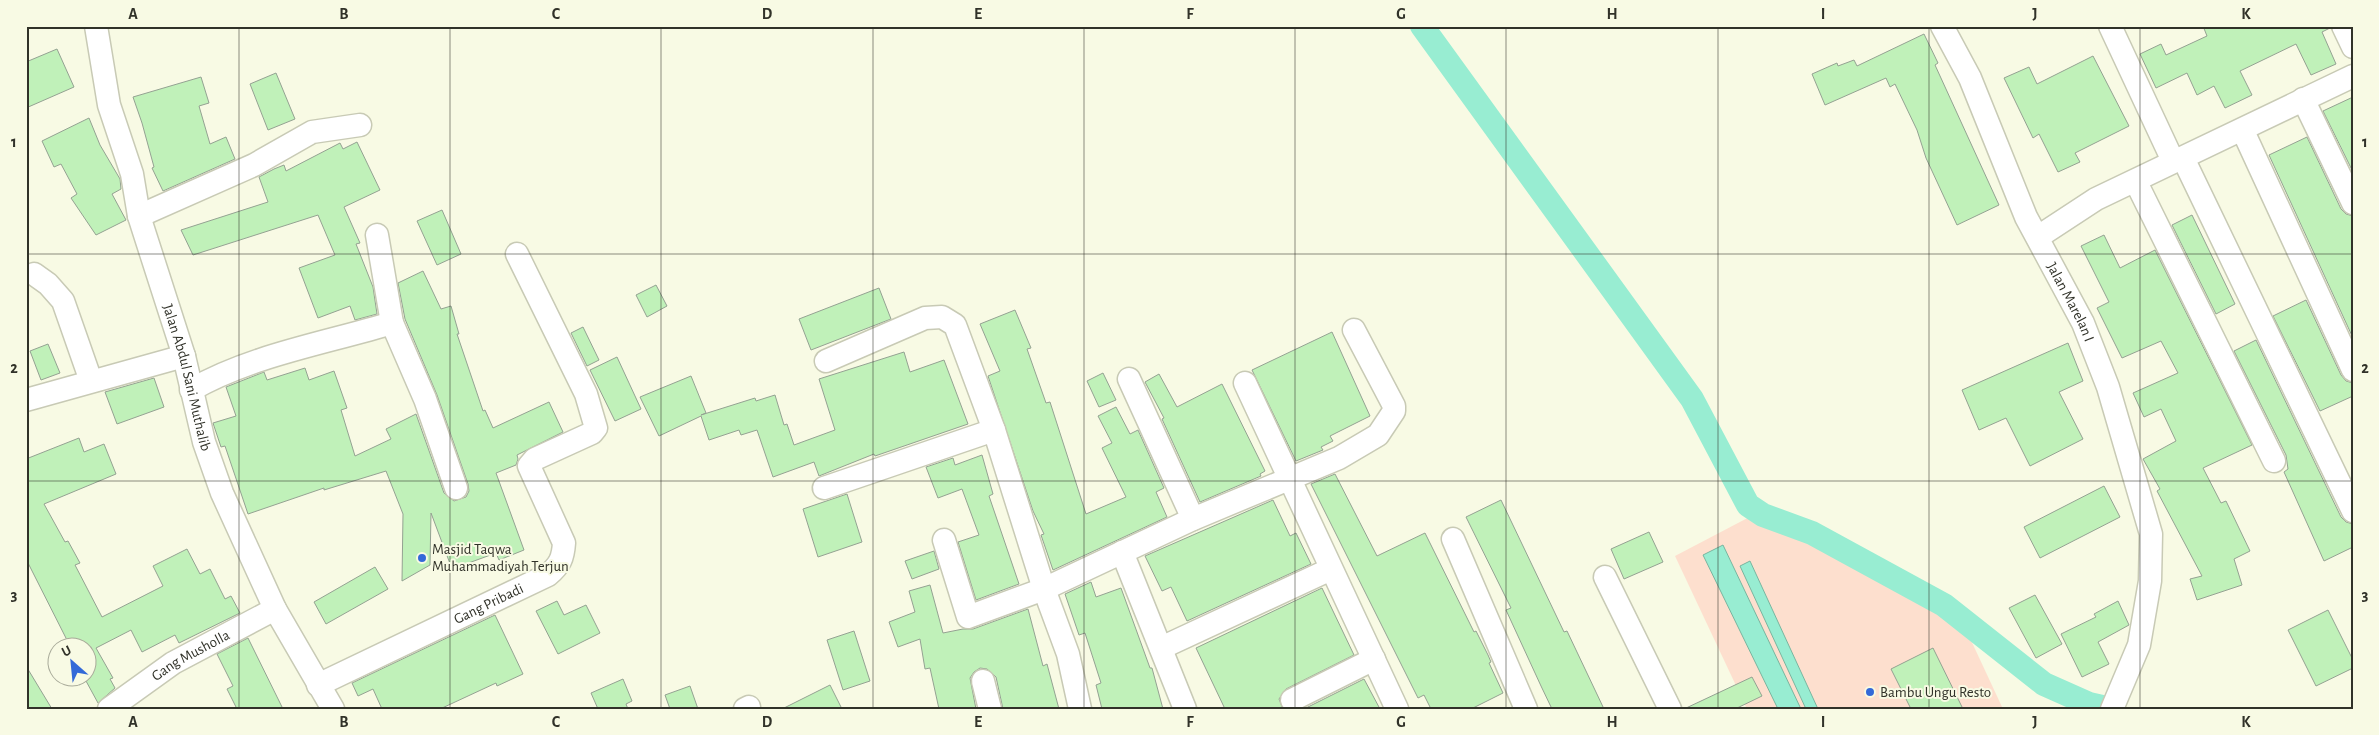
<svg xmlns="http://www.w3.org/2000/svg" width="2379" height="735" font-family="'Alegreya Sans',sans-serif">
	<rect width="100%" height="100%" fill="#f8fae4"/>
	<path fill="#fddfce" d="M1759 512 1814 535 1944 605 1969 636 2003 709H1747L1675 556Z"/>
	<path fill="#98edd2" stroke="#79b59f" d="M1723 545 1801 709H1778L1703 555Z
		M1750 561 1818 709H1806L1740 566Z"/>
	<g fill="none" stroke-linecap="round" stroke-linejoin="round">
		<path stroke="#98edd2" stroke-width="24" d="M1422 26 1692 399 1748 505 1763 515 1812 533 1944 605 2044 684 2089 704 2111 709"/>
	</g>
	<path fill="#c0f1b9" stroke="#94a292" d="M2203 26H2330V28L2322 32 2336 64 2311 75 2296 44 2240 71 2252 95 2225 108 2214 86 2197 95 2187 73 2156 88 2140 54 2161 44 2166 55 2207 36Z
		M1924 34 1938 63 1935 65 1999 205 1957 225 1926 158 1917 130 1895 84 1890 87 1886 78 1825 105 1812 74 1837 63 1838 66 1854 60 1857 66Z
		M57 49 74 87 26 108V62Z
		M2093 56 2129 126 2075 153 2080 162 2058 172 2039 134 2033 138 2004 78 2029 67 2037 84Z
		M276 73 295 119 268 130 250 84Z
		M201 77 209 103 199 106 210 144 226 137 235 159 163 191 152 168 154 167 142 123 133 97Z
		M2353 97V172L2323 111Z
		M89 118 100 145 120 179 121 189 112 194 126 220 96 235 71 198 77 194 61 164 54 167 42 141Z
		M2307 137 2341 209 2346 214 2353 216V338L2269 155Z
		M357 142 380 190 344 207 360 243 356 244 373 287 377 314 355 320 350 306 318 318 299 268 335 255 318 215 193 255 181 230 268 202 259 177 274 169 284 165 286 171 340 143 343 149Z
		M442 210 461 254 437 265 417 221Z
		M2192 215 2235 304 2216 314 2172 225Z
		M2104 235 2120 268 2155 250 2252 445 2203 468 2221 503 2226 501 2250 551 2234 559 2242 585 2197 600 2190 579 2202 576 2157 491 2160 489 2143 459 2176 441 2161 409 2144 417 2133 393 2178 373 2161 341 2122 358 2097 308 2109 302 2081 246Z
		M423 271 441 309 451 306 459 334H457L483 411 485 410 493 428 549 402 563 432 517 455 518 459 516 465 496 473 524 550 499 560 496 553 452 569 431 513 430 565 402 581 403 514 386 471 324 490V488L248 514 225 446 221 447 213 423 236 416 226 387 264 372 267 380 305 368 309 380 334 371 347 408 341 410 355 456 391 439 386 429 416 414 444 493 454 501 466 497 469 491 468 484 437 395 405 319 398 283Z
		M656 285 667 306 647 317 636 295Z
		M879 288 891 319 811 350 799 319Z
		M2306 300 2341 375 2346 381 2353 383V396L2320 411 2273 316Z
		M1015 310 1031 348 1027 349 1046 403 1050 402 1086 514 1126 497 1102 448 1112 443 1098 416 1116 407 1130 434 1138 430 1164 488 1156 492 1167 517 1053 570 1041 535 1044 534 1033 511 988 376 1000 371 980 324Z
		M583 327 599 360 587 366 571 333Z
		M1332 332 1370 416 1330 436 1333 441 1321 447 1323 450 1296 461 1252 370Z
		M2256 340 2341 517 2346 522 2353 524V547L2324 561 2284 472 2288 469 2286 455 2234 351Z
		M2068 343 2083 381 2059 392 2083 439 2030 466 2006 418 1979 430 1962 390Z
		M48 344 60 373 41 380 30 351Z
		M904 352 910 372 944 360 968 424 875 456 874 454 819 476 814 462 773 477 757 430 741 435 739 430 709 440 701 416 659 436 640 397 691 376 706 413 701 415 755 398 756 401 775 395 784 425 787 424 794 445 835 430 819 379Z
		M617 357 641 409 615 421 590 370Z
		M1103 373 1116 400 1099 407 1087 381Z
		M1159 374 1177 407 1222 384 1265 471 1260 474 1261 476 1200 502 1162 419 1164 418 1145 382Z
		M154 378 164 407 117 424 105 392Z
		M79 438 84 452 104 444 116 474 44 504 65 542 68 541 80 563 75 565 102 617 163 586 153 566 187 549 200 574 210 569 225 599 231 596 240 613 179 643 175 635 142 652 131 630 96 648 113 678 110 679 115 688 98 703 86 681 79 685 75 678H88V648H71L26 559V459Z
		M982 455 993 494 989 496 1019 584 976 600 958 542 979 535 962 489 938 498 926 467 953 458 955 465Z
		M1335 474 1377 556 1425 533 1474 632 1476 631 1488 655 1491 662 1489 663 1503 693 1471 709H1431L1424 695 1418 698 1311 484Z
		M2104 486 2120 517 2040 558 2024 527Z
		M847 494 862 542 818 557 803 509Z
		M1273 500 1290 536 1296 533 1311 564 1187 621 1171 587 1162 591 1145 556Z
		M1501 500 1564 632 1567 631 1604 709H1552L1541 686 1506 610 1511 608 1466 517Z
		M1649 532 1663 562 1624 579 1611 549Z
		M934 551 939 569 912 579 905 561Z
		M375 567 388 589 326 624 314 602Z
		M1091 582 1096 597 1121 588 1150 668H1152L1163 709H1102L1096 685 1101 683 1085 633 1079 635 1065 594Z
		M930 585 943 633 963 629H973L1028 609 1043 666 1047 664 1059 709H1003L996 677 987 669 980 668 974 672 970 678 976 709H939L930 668 925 669 920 639 898 647 889 622 915 612 909 591Z
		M1322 588 1354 655 1286 689 1279 699 1283 709H1225L1196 648Z
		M2035 595 2062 644 2036 658 2009 608Z
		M557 601 564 615 586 605 600 633 558 654 536 611Z
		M2118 601 2129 625 2098 642 2109 664 2082 677 2061 634 2096 617 2094 614Z
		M2328 610 2353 660V668L2316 686 2288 630Z
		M495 615 523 674 497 686 496 683 440 709H382L373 689 358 696 352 683Z
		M854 631 870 681 843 690 827 640Z
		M248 638 283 709H237L227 689 233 686 217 654Z
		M1933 648 1963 709H1911L1891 669Z
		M26 666 52 709H26Z
		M1752 677 1762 696 1735 709H1684Z
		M623 679 632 701 626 704 628 709H598L591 693Z
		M1364 679 1380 709H1304Z
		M830 685 842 709H782Z
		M690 686 698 709H670L665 695Z"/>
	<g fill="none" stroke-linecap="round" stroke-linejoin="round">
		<defs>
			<g id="minor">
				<path id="s1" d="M96 26 109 105 132 174 139 216 184 356 204 442 222 493 275 609 333 709"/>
				<path id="s2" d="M1942 26 1970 78 2026 217 2083 323 2108 387 2151 534 2150 581 2139 645 2112 709"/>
				<path d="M2110 26 2173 161"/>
				<path d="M2343 26 2353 47"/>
				<path d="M2303 99 2353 203"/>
				<path d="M2243 131 2353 370"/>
				<path d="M2183 158 2353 511"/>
				<path d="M2136 182 2274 461"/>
				<path d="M139 216 254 165 312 132 360 125"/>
				<path d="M377 235 392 323"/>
				<path d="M2038 237 2096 199 2353 76"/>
				<path d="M34 274 48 284 63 301 91 381"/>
				<path d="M826 361 925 318 942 317 955 325 994 430 1044 589 1068 654 1080 709"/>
				<path d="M1129 379 1193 519"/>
				<path d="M1245 383 1397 709"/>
				<path d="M191 390C252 355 326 343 392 323L425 399 456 488"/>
				<path d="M26 400 184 356"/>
				<path d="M824 488 994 430"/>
				<path d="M1453 539 1526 709"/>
				<path d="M944 540 968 617 1044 589 1193 519 1339 458 1378 435 1394 411V406L1354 330"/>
				<path d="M1122 552 1185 709"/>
				<path d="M1605 577 1670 709"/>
				<path d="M1161 648 1331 569"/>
				<path d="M983 681 990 709"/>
				<path id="s3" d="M318 685 548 575C560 565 563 558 564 543L529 466 535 459 592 433 596 428 586 394 517 254"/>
				<path d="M1292 700 1374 659"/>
				<path id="s4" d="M109 709 173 663 275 609"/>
				<path d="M745 709 749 707"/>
			</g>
		</defs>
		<use href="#minor" stroke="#c8cab5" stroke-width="25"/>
		<use href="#minor" stroke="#fff" stroke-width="22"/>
	</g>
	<path fill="none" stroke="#313229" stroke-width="1" stroke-opacity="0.55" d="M239 26V709M450 26V709M661 26V709M873 26V709M1084 26V709M1295 26V709M1506 26V709M1718 26V709M1929 26V709M2140 26V709M26 254H2353M26 481H2353"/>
	<g fill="#3369d8" stroke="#f8fae4" stroke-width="2">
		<circle cx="422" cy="558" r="5"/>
		<circle cx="1870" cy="692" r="5"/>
	</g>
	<g text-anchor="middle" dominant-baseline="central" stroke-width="4" stroke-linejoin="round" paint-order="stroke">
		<g font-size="15" fill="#313229" stroke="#f8fae4">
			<text stroke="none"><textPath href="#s2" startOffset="305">Jalan Marelan I</textPath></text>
			<text stroke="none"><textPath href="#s1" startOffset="364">Jalan Abdul Sani Muthalib</textPath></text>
			<text stroke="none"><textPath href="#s3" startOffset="189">Gang Pribadi</textPath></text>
			<text stroke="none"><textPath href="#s4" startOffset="98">Gang Musholla</textPath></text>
		</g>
		<g font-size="15" fill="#313229" stroke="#f8fae4" text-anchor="start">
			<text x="432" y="549">Masjid Taqwa<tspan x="432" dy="17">Muhammadiyah Terjun</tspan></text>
			<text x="1880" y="692">Bambu Ungu Resto</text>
		</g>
	</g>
	<rect width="2379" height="735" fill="none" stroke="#f8fae4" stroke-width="55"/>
	<g transform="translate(72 662) rotate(333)"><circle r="24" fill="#f8fae4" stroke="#a8aa99"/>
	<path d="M0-4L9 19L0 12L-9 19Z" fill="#3369d8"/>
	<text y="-8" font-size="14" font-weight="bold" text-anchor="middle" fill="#313229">U</text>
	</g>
	<rect x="28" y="28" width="2324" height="680" fill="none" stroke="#313229" stroke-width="2"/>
	<g font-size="16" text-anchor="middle" font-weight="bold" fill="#313229">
		<text x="133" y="19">A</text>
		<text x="344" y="19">B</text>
		<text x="556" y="19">C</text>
		<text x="767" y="19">D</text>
		<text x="978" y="19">E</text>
		<text x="1190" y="19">F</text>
		<text x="1401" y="19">G</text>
		<text x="1612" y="19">H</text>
		<text x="1823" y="19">I</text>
		<text x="2035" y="19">J</text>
		<text x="2246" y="19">K</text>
		<text x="14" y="147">1</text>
		<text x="2365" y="147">1</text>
		<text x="14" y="373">2</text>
		<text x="2365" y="373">2</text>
		<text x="14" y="600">3</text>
		<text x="2365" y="600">3</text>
		<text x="133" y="727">A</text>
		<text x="344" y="727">B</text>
		<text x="556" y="727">C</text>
		<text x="767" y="727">D</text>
		<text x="978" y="727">E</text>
		<text x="1190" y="727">F</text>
		<text x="1401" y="727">G</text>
		<text x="1612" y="727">H</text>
		<text x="1823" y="727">I</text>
		<text x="2035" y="727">J</text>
		<text x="2246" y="727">K</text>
	</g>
</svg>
